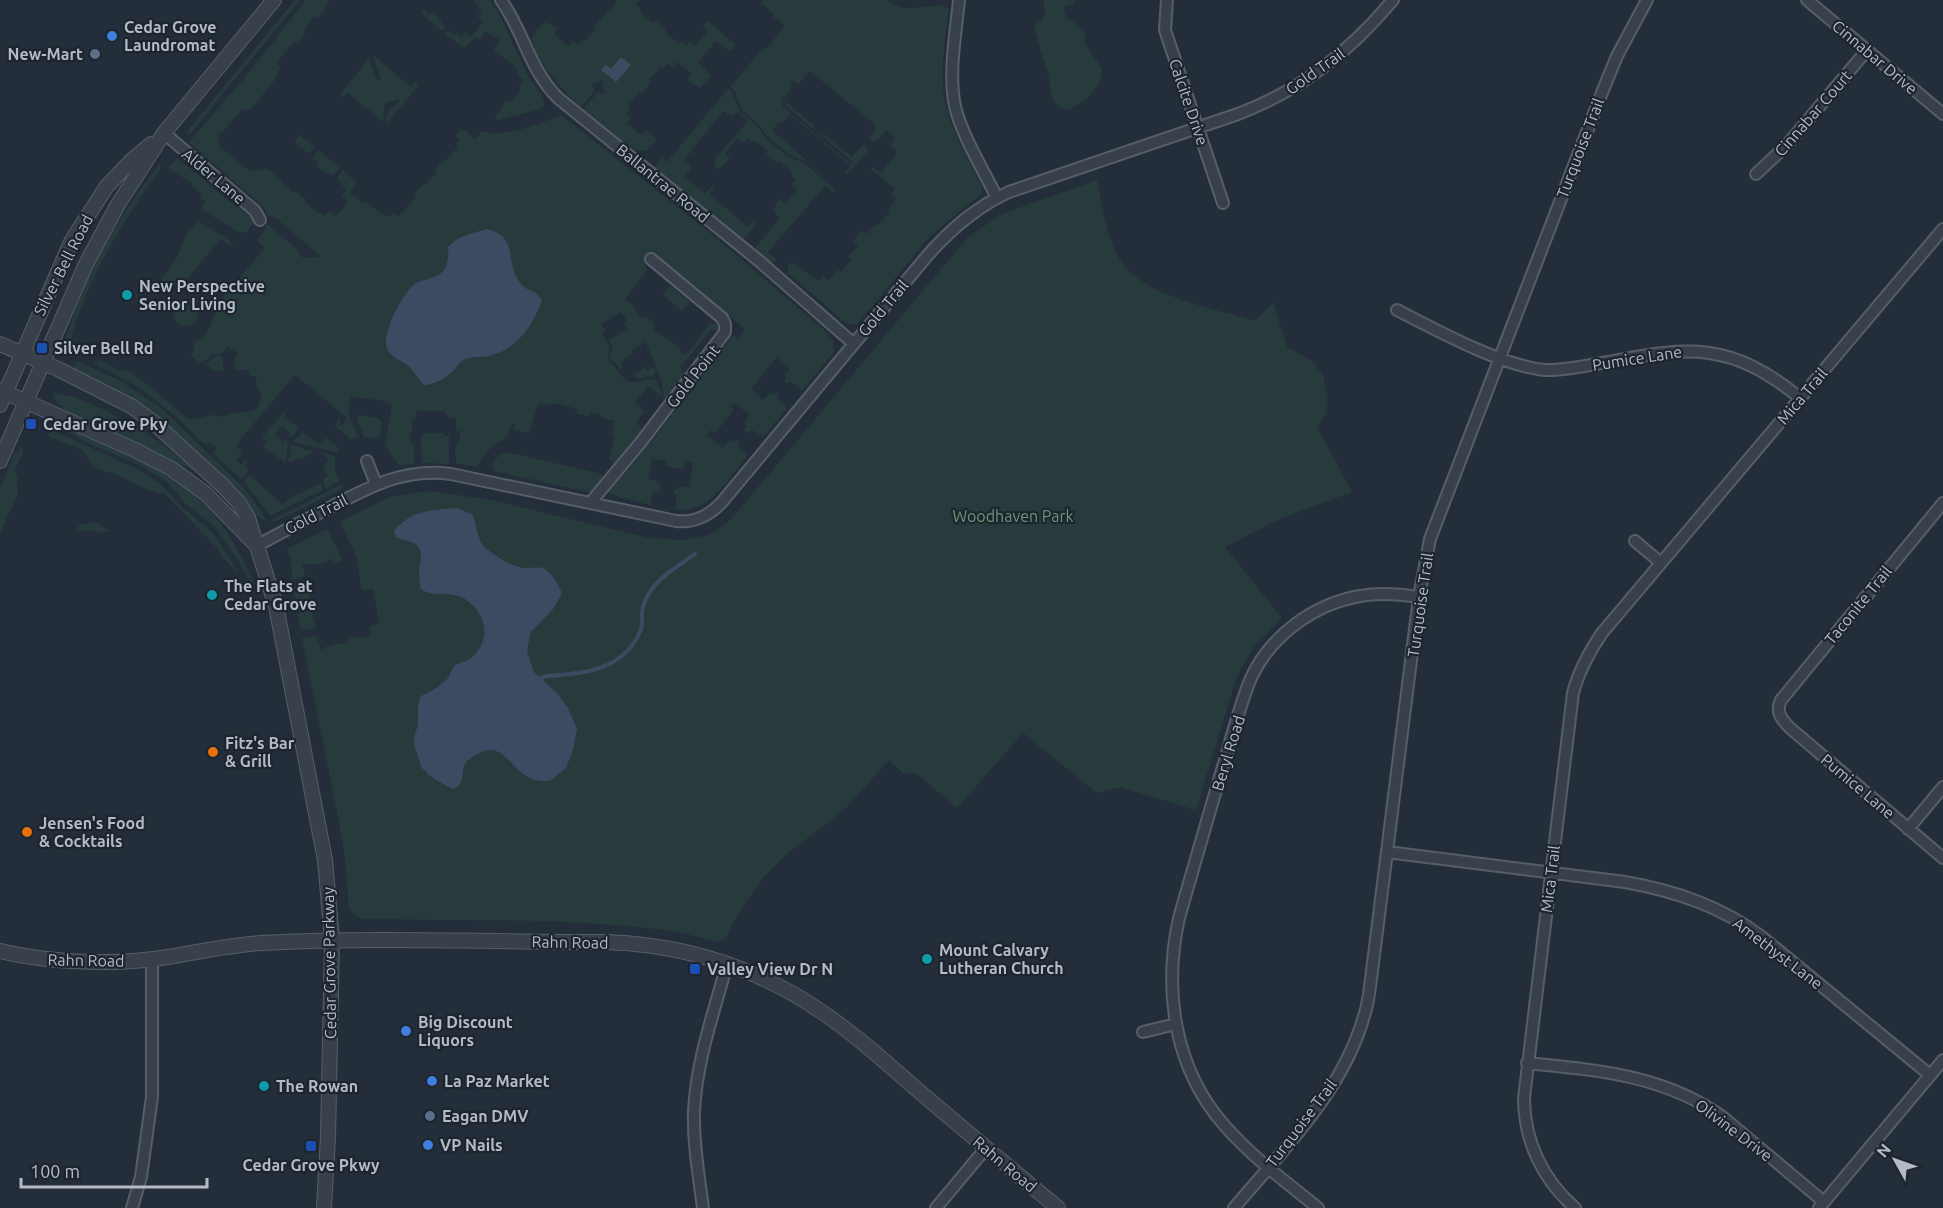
<svg xmlns="http://www.w3.org/2000/svg" width="1943" height="1208" font-family="Ubuntu,sans-serif">
	<rect width="100%" height="100%" fill="#242e3a"/>
	<path fill="#273b3c" d="M295 0H300L190 134H187L190 128Z
		M306 0H329L325 6 327 7 318 18 315 16 304 30 306 32 297 43 294 41 278 61 277 64 280 68 274 81 251 109 242 110 222 132 217 134 220 149C233 152 243 170 253 171 258 171 263 168 268 169L293 192 295 191 306 200 304 202 318 213 320 212 325 216 329 211 336 216 348 203 342 196 346 190 337 178 343 170 357 183 350 193 362 203 365 202 387 217 394 213 399 216 416 197 414 194 423 184 425 185 437 172 435 169 444 159 446 160 458 147 456 145 460 140 456 136 460 130H465L475 139 482 131C500 139 543 123 561 115L708 231 822 328 833 340 834 352 802 390 790 381 787 384 784 382 787 378 784 375 790 368 777 357 751 389 763 400 770 393 773 395 776 391 779 394 777 399 787 408 763 437 752 430 748 433 744 430 747 426 744 423 750 415 734 403 730 407 734 410 715 433 711 430 707 435 723 448 730 440 733 443 736 439 740 443 738 446 748 455C727 480 711 513 675 510L677 495 673 493 674 489H678L679 486 689 487 693 463 685 462 683 470 666 466 667 461 652 458 648 479 657 481V485L661 486 660 492 653 491 650 505 609 494 611 489 648 446 733 335 738 338 745 329 654 254 645 264 647 270 625 299 636 308 634 310 643 319 646 317 654 323 653 329 681 349 680 352 682 354 688 353 710 323H716L720 329 718 331 712 329 680 367 685 374 665 399 663 398C666 387 650 350 645 342L632 350 634 353 620 362 623 368 620 370 618 365 609 359 612 348 610 340 627 329 624 323 627 321 621 312 602 324 604 329 606 330 602 333 610 348 607 359C610 363 614 365 617 369 630 391 635 379 655 379L662 393 661 396 648 386 635 402 645 411 636 422 641 428 640 435 614 463 609 459 615 436 612 435 615 421 602 418V415L590 412 589 416 578 414 577 409 559 404 550 403 549 405 538 403 529 433 514 430 516 424 512 423 507 438 492 446 476 467 456 463 455 446 460 441V431H456V418H449V415H446L445 411H417L416 419H412V433L409 434 410 442 414 444V464L400 465 395 461 385 444 392 405 386 403V401L351 397 348 412 358 437 351 440 335 426 340 418V425L342 426 347 418 295 375 239 441 237 447 242 453 236 461 241 465 245 460 248 462 244 466 248 469V472L241 479 213 453 216 448 210 442 205 445C167 407 144 387 94 364L99 360 120 371 127 370 147 384 189 420 211 415 224 417C240 405 262 424 261 391L257 389 256 376H250L249 370H235L234 360 238 354 228 346 222 353C212 352 208 362 198 362L191 356 194 350V342C215 333 208 319 220 306L218 303 265 248 257 240 264 232 267 224 296 248 303 258 321 257 277 219 268 215 262 206 189 142 247 75Z
		M473 0H490C507 23 514 52 529 77 534 86 545 95 544 105L540 109 499 120 494 119 506 101 511 102 520 91 519 87 524 80 518 75V69L495 51 494 48 500 41 499 38 493 37 486 31 479 40 475 37 464 48 445 34 448 30 454 35 456 33 462 37 465 32 471 37 483 22 478 17 482 12 477 8 479 6Z
		M616 0H639L636 4 641 9 640 12 653 23 656 21 666 30 665 32 679 44 681 42 686 46 690 42 695 46 708 31 703 27 708 21 736 45 730 51 716 41 698 62 711 75 700 88 687 80 692 74 677 62 672 67 667 64 663 68 661 67 649 80 651 82 642 93 640 92 628 105 630 108 626 113 631 117 627 123 641 135 646 130 656 138V141C652 146 648 151 641 151 631 151 593 117 583 109L598 92 602 95 606 91 602 87 604 84 600 80 597 83 595 82 591 86 595 90 581 107C566 94 535 61 532 41 531 33 541 25 546 22L558 29 554 34 568 46 573 41 578 45 583 40 585 41 596 28 594 26 616 3Z
		M763 0H886C912 18 929 0 949 8 946 34 941 62 943 87 946 123 966 156 982 187V193L929 237 857 325 847 324 788 273V267L790 263H793L819 281 823 276 829 281 838 270 841 272 852 259 849 256 858 246 853 241 862 230 867 234 876 224 878 226 889 212 888 210 896 199 891 195 895 189 871 169 873 167 881 173 898 152 890 145 895 138 886 130 878 140 872 141 869 138 877 128 872 122 810 71 799 84 793 80 790 84 793 86 782 99 783 107 851 164 853 162 785 105V100L795 88 785 101 812 124C815 130 819 134 825 135L852 157 864 144 867 147V152L847 175 845 172 850 165 790 114 783 122H779L772 130 838 188 807 162 789 154 767 136 759 125 741 109 735 91 730 87 763 48 766 49 785 26 775 17 770 21 774 14 761 3Z
		M1043 0H1076L1073 4 1067 5 1063 8 1066 17 1085 31V44L1102 69C1100 92 1086 100 1067 111L1060 107 1052 98 1049 78 1035 31V24L1041 21 1045 14Z
		M424 9 429 14 432 12 442 21 441 23 445 27 442 31 421 13Z
		M373 55 411 87 416 82 419 85 386 124 388 110 395 107 400 99 385 103 383 122 347 92 343 97 340 94 369 59 377 80 381 81Z
		M728 89 732 92 739 111 758 127 767 140 788 157 804 163 836 190 834 192 825 186 768 252 776 259 773 263 768 261 756 252V247L780 218 773 211 779 199 785 204 797 189 792 184 796 179 791 175 792 172 779 161 777 163 766 154 768 151 754 140 752 142 747 138 743 143 737 138 725 153 730 158 720 169 715 167V159L748 121 738 112 731 116 724 111 691 150 698 158 690 152 684 159 692 167 684 176 705 194 713 185 714 187 709 194 748 227 753 221 757 222 745 238 741 239 738 237 658 172 655 167 661 157 667 162Z
		M299 135 315 147 309 154 295 142Z
		M319 150 340 168 333 176 329 172 327 174 316 165 318 162 312 158Z
		M177 158 252 219V225L246 232 240 233 201 209 205 201 200 198 202 194 192 187 193 184 168 168Z
		M160 164 161 168C130 210 77 294 71 345L64 344C84 278 116 218 160 164Z
		M1097 180C1103 208 1106 239 1122 263 1146 297 1217 309 1255 321L1273 302 1287 347 1312 361 1323 375 1328 401 1326 414 1317 427 1352 492 1282 518 1225 547 1282 618 1254 647 1237 676 1196 810 1120 787 1097 793 1023 733 957 808 916 773 904 774 889 760 844 810 788 853 762 879 733 922 726 939 718 942 674 931 629 926 555 921 363 919 355 915 349 909 345 857 338 816 302 638 316 636 321 650C330 644 337 642 347 644L348 639 357 637 358 639 371 636 369 626 379 623 373 589 362 590 356 556 340 522 389 497 430 491 491 500 649 538 682 540 709 535 727 523 738 511 968 237 1002 214Z
		M200 222 228 239 233 245 230 246 221 239 184 282 161 292 158 291 161 280 176 260 186 235 197 223Z
		M670 286 690 302 682 311 663 295Z
		M174 314a12 12 0 1 1 24 0a12 12 0 1 1-24 0Z
		M218 355 222 357 224 371H213L206 364Z
		M77 361 119 380 161 408 242 486 261 511 267 522 254 515 156 415 124 393 73 368Z
		M645 367 648 370 654 367 655 375 639 379 633 375Z
		M55 393 74 397 103 409 157 440 195 471 84 421 67 411 53 398Z
		M289 407 284 416 299 428 293 437 291 438 288 436 290 433 282 426 275 434 283 442 285 439 288 442 286 463 263 447 267 442 262 437Z
		M359 415 378 418 382 422 379 439 364 437 357 419Z
		M65 427C134 456 199 479 237 549 244 561 251 573 254 587L252 586 238 560 215 527 185 503 166 481 140 465 88 443 64 430Z
		M51 430 133 467 160 483 182 507 213 533 240 574 222 557 216 547 166 495 148 490 115 474 94 468 83 450 48 436Z
		M301 433H304L318 444 326 438 339 448 337 452 296 443 294 441Z
		M424 433H443L444 436H449V464L422 463 421 437Z
		M292 444 303 449 315 451 302 459 301 457 288 463Z
		M21 445 23 452 14 471 17 476 18 495 6 519 0 536V488L15 452 18 453Z
		M506 452 598 473 602 475 603 479 595 488 588 492 494 471 492 467C495 460 498 453 506 452Z
		M324 453 335 456V471L339 481 326 489 323 479 328 476 323 466 328 461Z
		M250 475 282 504 286 502 289 498 320 484 323 490 270 516 244 481Z
		M342 484 343 487 340 490 274 522 272 520Z
		M94 522 101 525 109 532 96 533 95 530 74 531 80 525Z
		M327 529 343 561 335 563 330 558 326 563 312 565 304 563 302 566 305 570 304 576 292 580 291 560 287 549Z
		M308 584 307 593 310 597 309 603 297 606 293 587Z
		M311 610 316 628 301 631 298 613Z"/>
	<path fill="#3b4c62" d="M621 57 631 65 616 82 601 70 605 65 611 69Z
		M487 229C520 237 503 261 521 284 528 293 534 287 542 301 532 326 517 350 489 356 480 358 471 355 462 361 459 363 456 368 453 371 446 378 434 385 424 385 418 379 413 369 406 364 400 360 391 357 388 350 379 337 403 292 415 284 422 279 434 279 441 273 448 267 449 256 448 247 458 236 473 233 487 229Z
		M456 508 472 514C477 524 476 536 483 545 492 555 509 565 523 568 531 569 540 565 546 570 553 575 559 585 562 593L553 609 530 633 527 652 534 672 557 693 568 708 577 729 573 750 566 768 550 781C510 786 510 734 476 755 472 758 467 760 465 764 461 771 465 777 458 787L452 789 430 776 422 768 414 744 415 733 418 726V704L421 696C431 691 440 687 448 678 451 674 451 670 454 666 459 662 466 662 471 658 492 641 487 613 465 599 449 589 436 599 421 589 420 584 419 579 419 574 419 563 426 551 414 543 408 540 402 540 396 537L394 531C411 510 432 510 456 508Z"/>
	<g fill="none" stroke-linecap="round" stroke-linejoin="round">
		<path stroke="#3b4c62" stroke-width="4" d="M541 678 547 676C584 674 623 670 640 632 643 625 642 621 642 614 642 607 646 598 650 592 660 576 680 565 695 554"/>
		<defs>
			<path id="minor" d="M501 0C524 32 529 69 558 98L758 260 854 344
				M959 0C956 32 948 74 955 106 961 134 984 171 997 198
				M1167 0 1165 30 1223 203
				M1807 0 1943 114
				M164 133 255 211 260 220
				M1756 174 1787 145 1867 50
				M1397 310C1436 330 1502 366 1545 370 1565 371 1588 365 1608 362 1691 346 1731 342 1800 398
				M367 461 376 484
				M591 502 641 442 725 332V324L722 318 651 259
				M1943 503 1781 700C1775 712 1782 720 1790 728L1943 858
				M1635 541 1661 563
				M256 546C280 533 303 521 327 509 367 488 404 467 451 474L676 521C695 523 709 516 722 502L927 256C951 229 976 207 1009 192L1238 114C1303 89 1348 53 1393 0
				M1908 829 1943 787
				M1387 852 1625 882C1675 891 1721 906 1762 937L1930 1075
				M1143 1032 1176 1024
				M1527 1063C1597 1070 1665 1075 1724 1118L1824 1202
				M132 1208 141 1177 152 1097V959
				M703 1208C699 1176 693 1144 694 1112 696 1062 714 1012 727 964
				M936 1208 986 1148
				M1234 1208C1283 1150 1343 1091 1364 1016 1369 1002 1370 986 1372 971L1419 597 1430 539 1603 90 1617 56 1647 0
				M1318 1208C1286 1182 1252 1157 1225 1126 1174 1069 1163 990 1179 918 1194 866 1209 813 1225 760 1233 733 1240 704 1251 678 1271 635 1314 604 1360 596 1380 592 1400 594 1419 597
				M1575 1208C1543 1180 1524 1141 1524 1098L1573 693C1579 670 1589 652 1602 633L1943 229
				M1819 1208 1943 1060"/>
			<path id="tertiary" d="M0 344 58 369 131 406 153 422 222 485 239 503 248 518 276 606 325 860 332 940 328 1137 324 1208
				M0 390 135 450 172 469 206 494 255 544
				M0 405 72 240 107 186 132 160 151 144
				M0 461 86 264 117 206 164 133 274 0
				M0 951C46 962 107 965 154 959 190 954 225 945 262 943 377 937 492 942 607 942 684 945 758 968 822 1012 857 1036 889 1065 921 1093 966 1131 1012 1170 1058 1208"/>
		</defs>
		<use href="#minor" stroke="#565e68" stroke-width="14"/>
		<use href="#tertiary" stroke="#565e68" stroke-width="16"/>
		<use href="#minor" stroke="#38404b" stroke-width="10"/>
		<use href="#tertiary" stroke="#38404b" stroke-width="14"/>
	</g>
	<g fill="#3f7fe0" stroke="#1d252f" stroke-width="2">
		<circle cx="112" cy="36" r="6"/>
		<circle cx="406" cy="1031" r="6"/>
		<circle cx="432" cy="1081" r="6"/>
		<circle cx="428" cy="1145" r="6"/>
	</g>
	<g fill="#5c6f8a" stroke="#1d252f" stroke-width="2">
		<circle cx="95" cy="54" r="6"/>
		<circle cx="430" cy="1116" r="6"/>
	</g>
	<g fill="#0f9aa8" stroke="#1d252f" stroke-width="2">
		<circle cx="127" cy="295" r="6"/>
		<circle cx="212" cy="595" r="6"/>
		<circle cx="927" cy="959" r="6"/>
		<circle cx="264" cy="1086" r="6"/>
	</g>
	<g fill="#1a4fb4" stroke="#1d252f" stroke-width="2">
		<rect x="36" y="342" width="12" height="12" rx="3"/>
		<rect x="25" y="418" width="12" height="12" rx="3"/>
		<rect x="689" y="963" width="12" height="12" rx="3"/>
		<rect x="305" y="1140" width="12" height="12" rx="3"/>
	</g>
	<g fill="#e8710a" stroke="#1d252f" stroke-width="2">
		<circle cx="213" cy="752" r="6"/>
		<circle cx="27" cy="832" r="6"/>
	</g>
	<g text-anchor="middle" dominant-baseline="central" stroke-width="4.5" stroke-linejoin="round" paint-order="stroke">
		<g font-size="16" font-weight="bold" fill="#b3bbc6" stroke="#1d252f" text-anchor="start">
			<text x="124" y="27">Cedar Grove<tspan x="124" dy="18">Laundromat</tspan></text>
			<text x="83" y="54" text-anchor="end">New-Mart</text>
			<text x="139" y="286">New Perspective<tspan x="139" dy="18">Senior Living</tspan></text>
			<text x="54" y="348">Silver Bell Rd</text>
			<text x="43" y="424">Cedar Grove Pky</text>
			<text x="224" y="586">The Flats at<tspan x="224" dy="18">Cedar Grove</tspan></text>
			<text x="225" y="743">Fitz's Bar<tspan x="225" dy="18">&amp; Grill</tspan></text>
			<text x="39" y="823">Jensen's Food<tspan x="39" dy="18">&amp; Cocktails</tspan></text>
			<text x="939" y="950">Mount Calvary<tspan x="939" dy="18">Lutheran Church</tspan></text>
			<text x="707" y="969">Valley View Dr N</text>
			<text x="418" y="1022">Big Discount<tspan x="418" dy="18">Liquors</tspan></text>
			<text x="444" y="1081">La Paz Market</text>
			<text x="276" y="1086">The Rowan</text>
			<text x="442" y="1116">Eagan DMV</text>
			<text x="440" y="1145">VP Nails</text>
			<text x="311" y="1165" text-anchor="middle">Cedar Grove Pkwy</text>
		</g>
		<g font-size="16" fill="#b3bbc6" stroke="#1d252f">
			<text transform="translate(1875 57) rotate(40)">Cinnabar Drive</text>
			<text transform="translate(1315 71) rotate(-35)">Gold Trail</text>
			<text transform="translate(1189 102) rotate(71)">Calcite Drive</text>
			<text transform="translate(1813 113) rotate(-49)">Cinnabar Court</text>
			<text transform="translate(1580 148) rotate(-69)">Turquoise Trail</text>
			<text transform="translate(214 176) rotate(40)">Alder Lane</text>
			<text transform="translate(663 183) rotate(39)">Ballantrae Road</text>
			<text transform="translate(63 265) rotate(-63)">Silver Bell Road</text>
			<text transform="translate(883 308) rotate(-50)">Gold Trail</text>
			<text transform="translate(1637 358) rotate(-9)">Pumice Lane</text>
			<text transform="translate(693 376) rotate(-52)">Gold Point</text>
			<text transform="translate(1802 396) rotate(-50)">Mica Trail</text>
			<text transform="translate(316 514) rotate(-27)">Gold Trail</text>
			<text transform="translate(1420 605) rotate(-82)">Turquoise Trail</text>
			<text transform="translate(1858 605) rotate(-51)">Taconite Trail</text>
			<text transform="translate(1228 753) rotate(-73)">Beryl Road</text>
			<text transform="translate(1858 786) rotate(40)">Pumice Lane</text>
			<text transform="translate(1550 879) rotate(-83)">Mica Trail</text>
			<text transform="translate(570 942) rotate(1)">Rahn Road</text>
			<text transform="translate(1778 953) rotate(37)">Amethyst Lane</text>
			<text transform="translate(86 960) rotate(1)">Rahn Road</text>
			<text transform="translate(329 963) rotate(-91)">Cedar Grove Parkway</text>
			<text transform="translate(1301 1123) rotate(-53)">Turquoise Trail</text>
			<text transform="translate(1734 1130) rotate(37)">Olivine Drive</text>
			<text transform="translate(1005 1164) rotate(40)">Rahn Road</text>
		</g>
		<g font-size="16" fill="#6c9575" stroke="#1d252f">
			<text x="1013" y="516">Woodhaven Park</text>
		</g>
	</g>
	<g transform="translate(1895 1160) rotate(310)" stroke="#1d252f" stroke-width="4.5" paint-order="stroke">
	<path d="M0-4.5L10 22L0 15L-10 22Z" fill="#b3bbc6"/>
	<text y="-9" font-size="16" font-weight="bold" text-anchor="middle" fill="#b3bbc6">N</text>
	</g>
	<path d="M21 1178v9h186v-9" fill="none" stroke="#b3bbc6" stroke-width="3"/>
	<text x="30" y="1178" font-size="18" fill="#b3bbc6" stroke="#1d252f" stroke-width="4.5" paint-order="stroke">100 m</text>
</svg>
